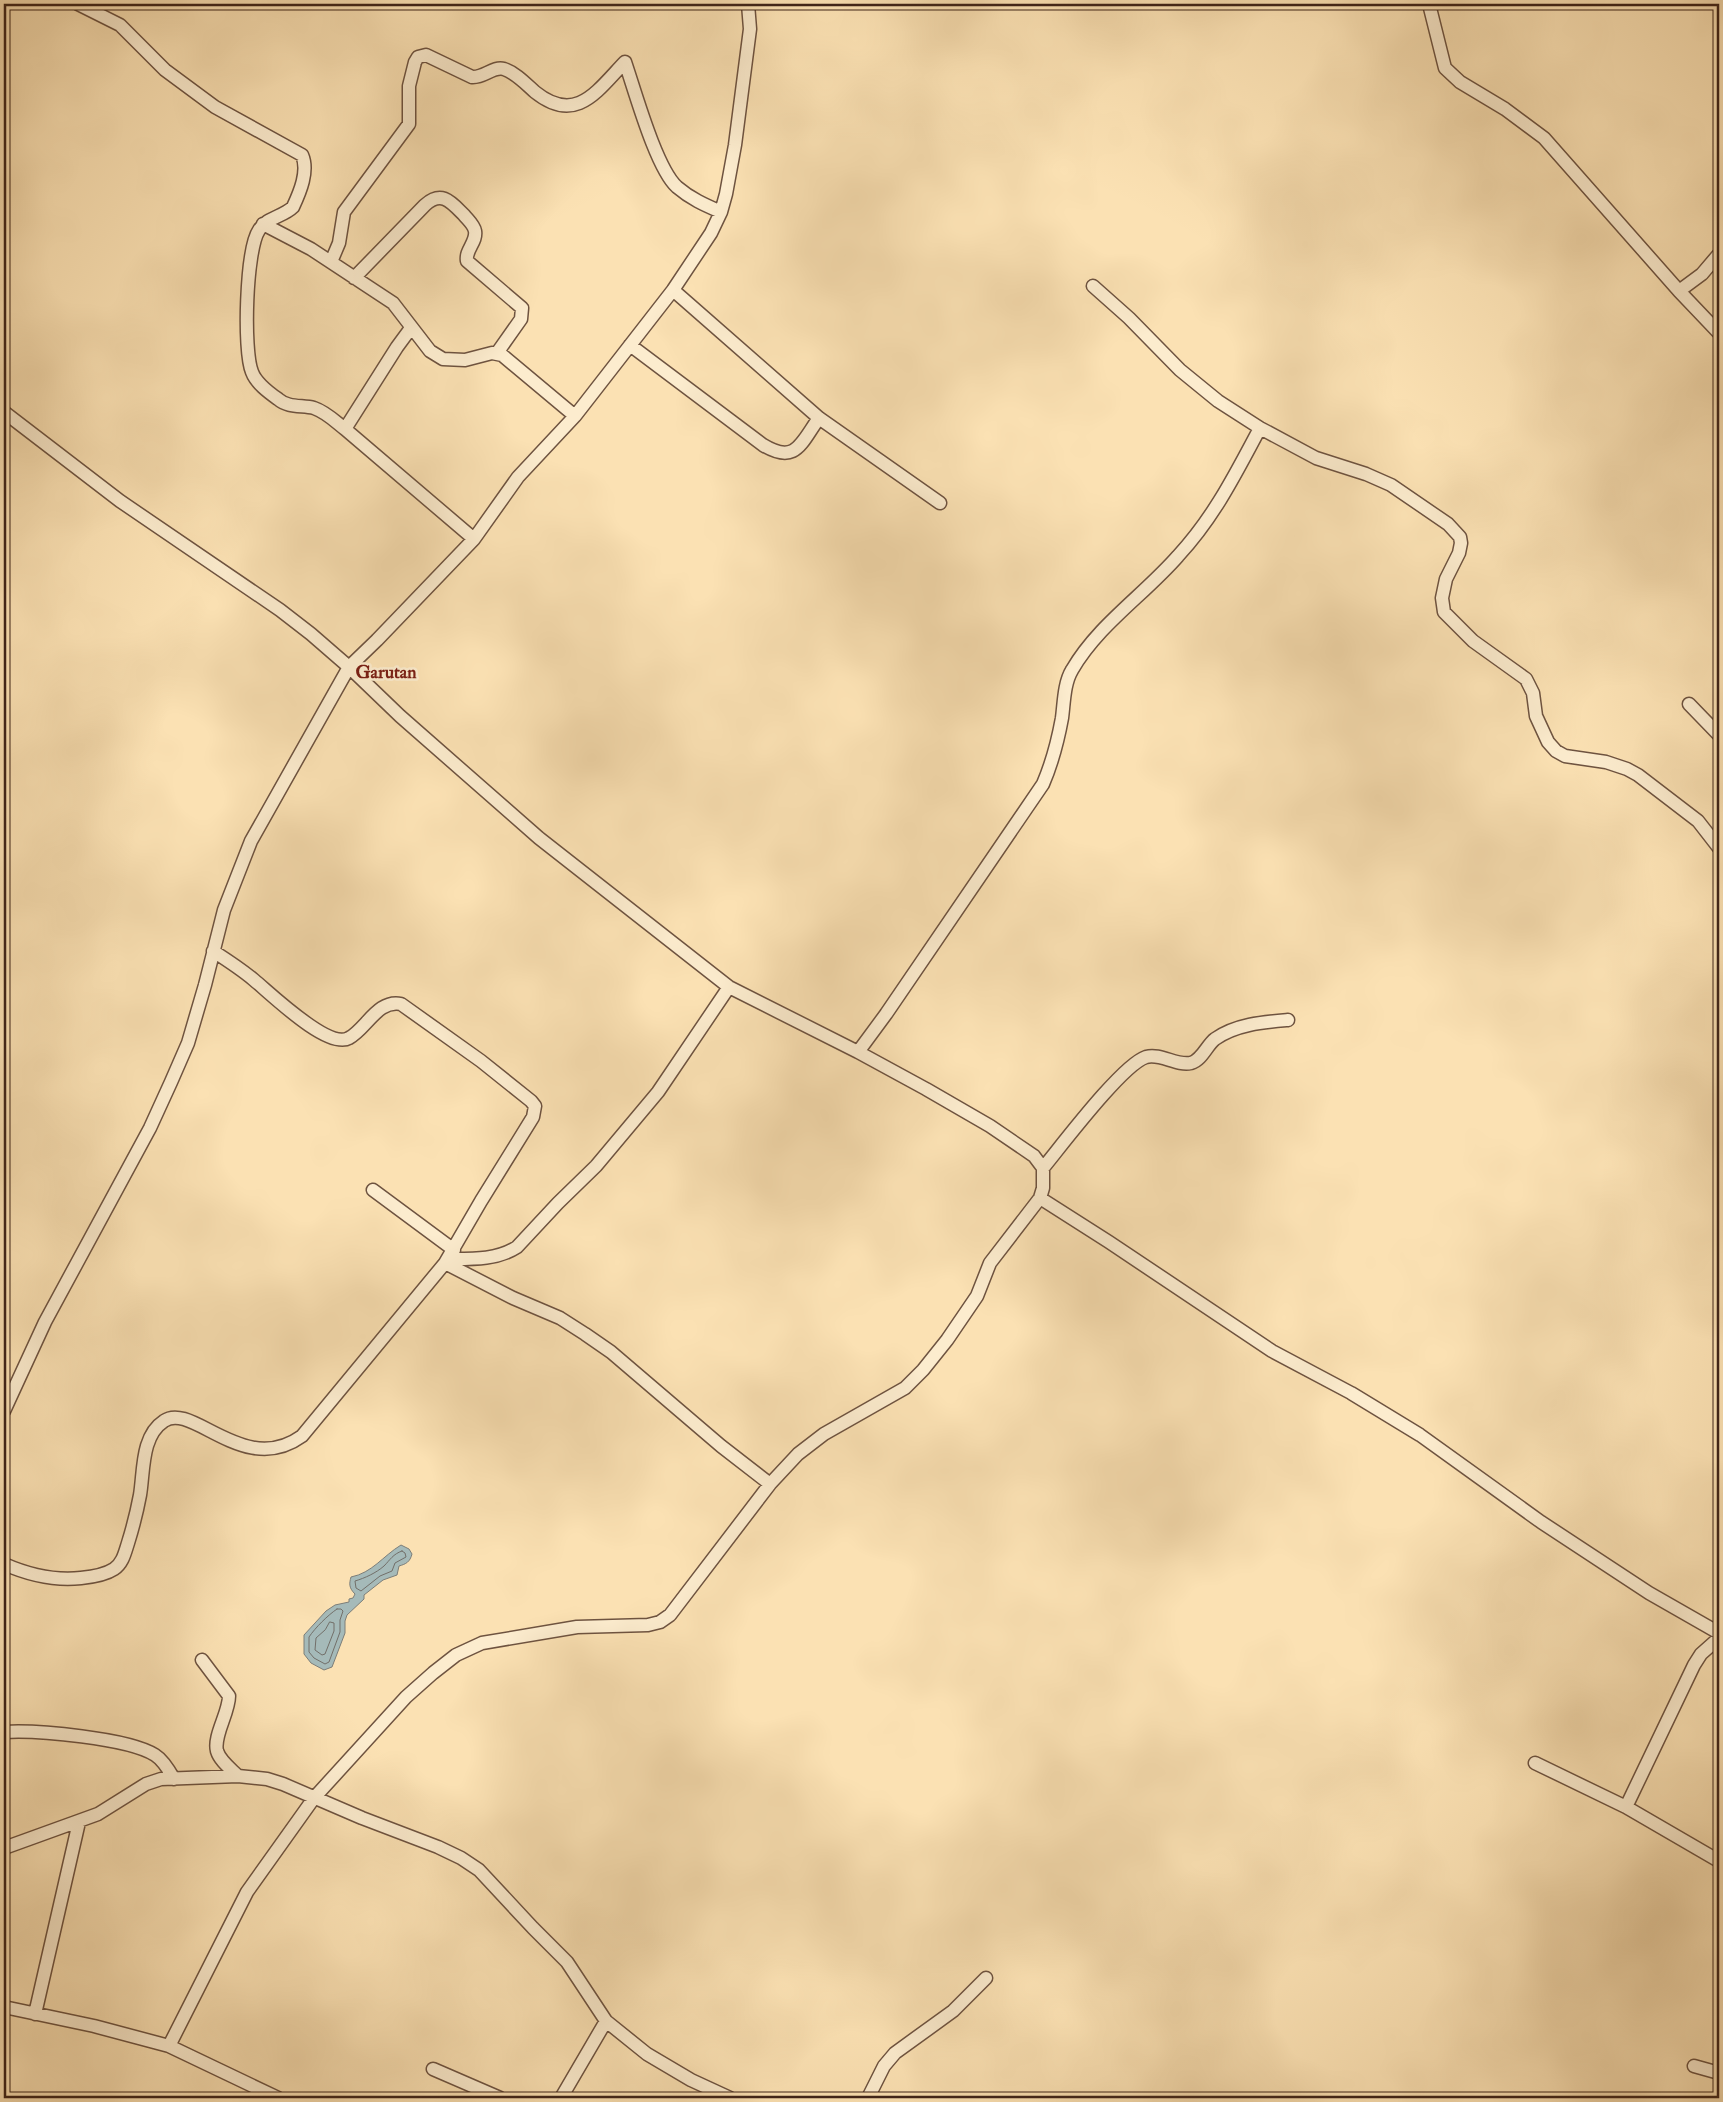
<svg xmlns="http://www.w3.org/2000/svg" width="1723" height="2102" font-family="'IM FELL Double Pica',serif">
	<rect width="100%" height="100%" fill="#fbe1b3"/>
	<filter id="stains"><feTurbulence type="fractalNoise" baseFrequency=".004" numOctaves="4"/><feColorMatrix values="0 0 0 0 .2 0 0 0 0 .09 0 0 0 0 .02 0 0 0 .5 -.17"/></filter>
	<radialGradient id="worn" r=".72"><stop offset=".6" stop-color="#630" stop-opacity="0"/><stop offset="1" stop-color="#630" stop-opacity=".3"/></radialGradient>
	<path fill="#a5bab9" stroke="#7c7e79" d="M401 1545 409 1549 412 1554C410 1562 406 1564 399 1566L397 1575 383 1580 364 1595V1599L347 1615 345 1621V1633L332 1667 324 1670 311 1663 304 1654V1635L326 1611 335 1605 349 1602V1599L353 1598 355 1594C349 1588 349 1584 351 1577 372 1573 383 1556 401 1545Z"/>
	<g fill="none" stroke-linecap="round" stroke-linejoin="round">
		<path stroke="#726f69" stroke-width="1" d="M402 1551 405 1553 406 1557 395 1563 392 1571 380 1576 361 1591 356 1588 355 1581C365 1578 376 1573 384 1566 390 1560 393 1554 402 1551Z
			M337 1609H341L343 1611 340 1620V1632L329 1662 325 1664 314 1658 309 1652V1637C315 1628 328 1615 337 1609Z
			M330 1622 334 1623V1631L325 1654 322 1655 315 1650 316 1638 325 1630Z"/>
		<defs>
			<path id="minor" d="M78 4 120 25 165 70 215 107 302 155C309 171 300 192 293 207 283 217 267 217 259 230 246 249 243 350 252 372 256 383 268 392 278 399 288 408 302 405 314 408 326 412 336 422 345 429
				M1429 4 1445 68 1460 82 1505 109 1544 138 1679 291 1719 333
				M263 224 311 249 393 303 430 351 443 359 465 360 492 353 502 355 575 416
				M331 262 339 243 344 212 409 124V86L415 62 418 57 426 55 472 77C484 78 493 66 504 69 516 73 526 84 535 92 576 125 597 91 625 62 635 91 656 168 677 187 691 199 705 205 721 212
				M354 278 425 205C442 190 451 202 464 215 468 220 474 225 475 231 477 242 465 250 467 261L522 308 521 319 497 353
				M1093 286 1129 318 1180 370 1218 401 1260 428 1316 458 1366 474 1391 485 1448 524 1460 537 1461 543 1459 553 1446 579 1442 598 1444 612 1473 641 1526 679 1533 693 1536 716 1548 742 1556 751 1565 756 1606 762 1627 769 1638 775 1698 821 1719 848
				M673 290 819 418 940 503
				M1679 291 1702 274 1719 254
				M411 328 397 347 345 429 474 539
				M630 345 763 445C796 465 801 443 819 418
				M4 412 120 501 280 610 311 634 349 667 251 841 224 910 205 985 188 1043 171 1082 150 1128 45 1322 4 1411
				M1689 704 1719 735
				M858 1052 886 1014 1043 784C1052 763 1058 740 1062 718 1064 703 1064 683 1072 670 1098 625 1144 595 1178 556 1214 517 1235 475 1260 428
				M1043 1168C1062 1145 1122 1065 1146 1057 1161 1053 1176 1066 1191 1063 1202 1060 1207 1045 1215 1039 1236 1024 1264 1022 1288 1020
				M373 1190 454 1250
				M1040 1198 1109 1242 1272 1351 1351 1393 1420 1435 1541 1522 1649 1593 1719 1633
				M448 1259C472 1259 497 1260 517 1247L558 1203 596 1166 658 1092 729 987
				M445 1263 513 1298 560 1318 585 1334 611 1352 721 1446 770 1484
				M4 1564C29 1575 54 1581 81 1578 91 1577 105 1575 114 1569 123 1563 125 1552 128 1543 133 1527 137 1511 140 1495 144 1471 141 1436 164 1421 192 1401 244 1478 302 1436L445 1263 481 1201 533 1117 535 1106 531 1101 481 1061 401 1004C378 999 366 1029 349 1038 328 1050 270 993 254 980 241 969 227 960 213 951
				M1719 1638 1701 1654 1694 1665 1626 1807 1719 1861
				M202 1660 229 1696C229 1713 213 1736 217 1751 220 1761 231 1769 238 1776
				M4 1732C37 1730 128 1738 155 1755 163 1760 169 1770 174 1779
				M1535 1763 1626 1807
				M4 1848 98 1814 146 1784 161 1779 238 1776 267 1779 283 1784 362 1818 438 1847 461 1858 479 1870 533 1928 567 1962 606 2021 647 2054 691 2080 730 2098
				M4 2007 94 2026 169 2046 278 2098
				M35 2014 79 1822
				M169 2046 247 1892 314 1798 406 1697 433 1673 456 1655 482 1643 577 1627 648 1625 660 1622 670 1615 770 1484 798 1454 824 1434 905 1388 923 1370 947 1340 977 1296 990 1263 1040 1198 1043 1188V1168L1034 1156 990 1126 926 1089 858 1052 729 987 539 838 400 716 349 667 377 640 474 539 518 477 575 416 673 290 711 233 721 212 726 194 735 145 750 29 748 4
				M1694 2066 1719 2073
				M433 2069 500 2098
				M561 2098 606 2021
				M868 2098 884 2066 895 2053 953 2011 986 1978"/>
		</defs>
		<use href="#minor" stroke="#6e5340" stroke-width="15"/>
		<use href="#minor" stroke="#fcecce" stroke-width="12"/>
	</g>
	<g text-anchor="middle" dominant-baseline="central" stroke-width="5" stroke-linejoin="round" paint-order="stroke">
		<g font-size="18" font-weight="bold" fill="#7a1f14" stroke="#fcecce">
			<text x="386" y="672">Garutan</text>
		</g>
	</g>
	<rect width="1723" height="2102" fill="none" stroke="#fbe1b3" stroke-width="20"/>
	<rect x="5" y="5" width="1713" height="2092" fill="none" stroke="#3f2419" stroke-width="2.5"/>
	<rect x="10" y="10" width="1703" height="2082" fill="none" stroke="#3f2419"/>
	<rect width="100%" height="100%" filter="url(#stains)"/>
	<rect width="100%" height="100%" fill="url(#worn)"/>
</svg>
